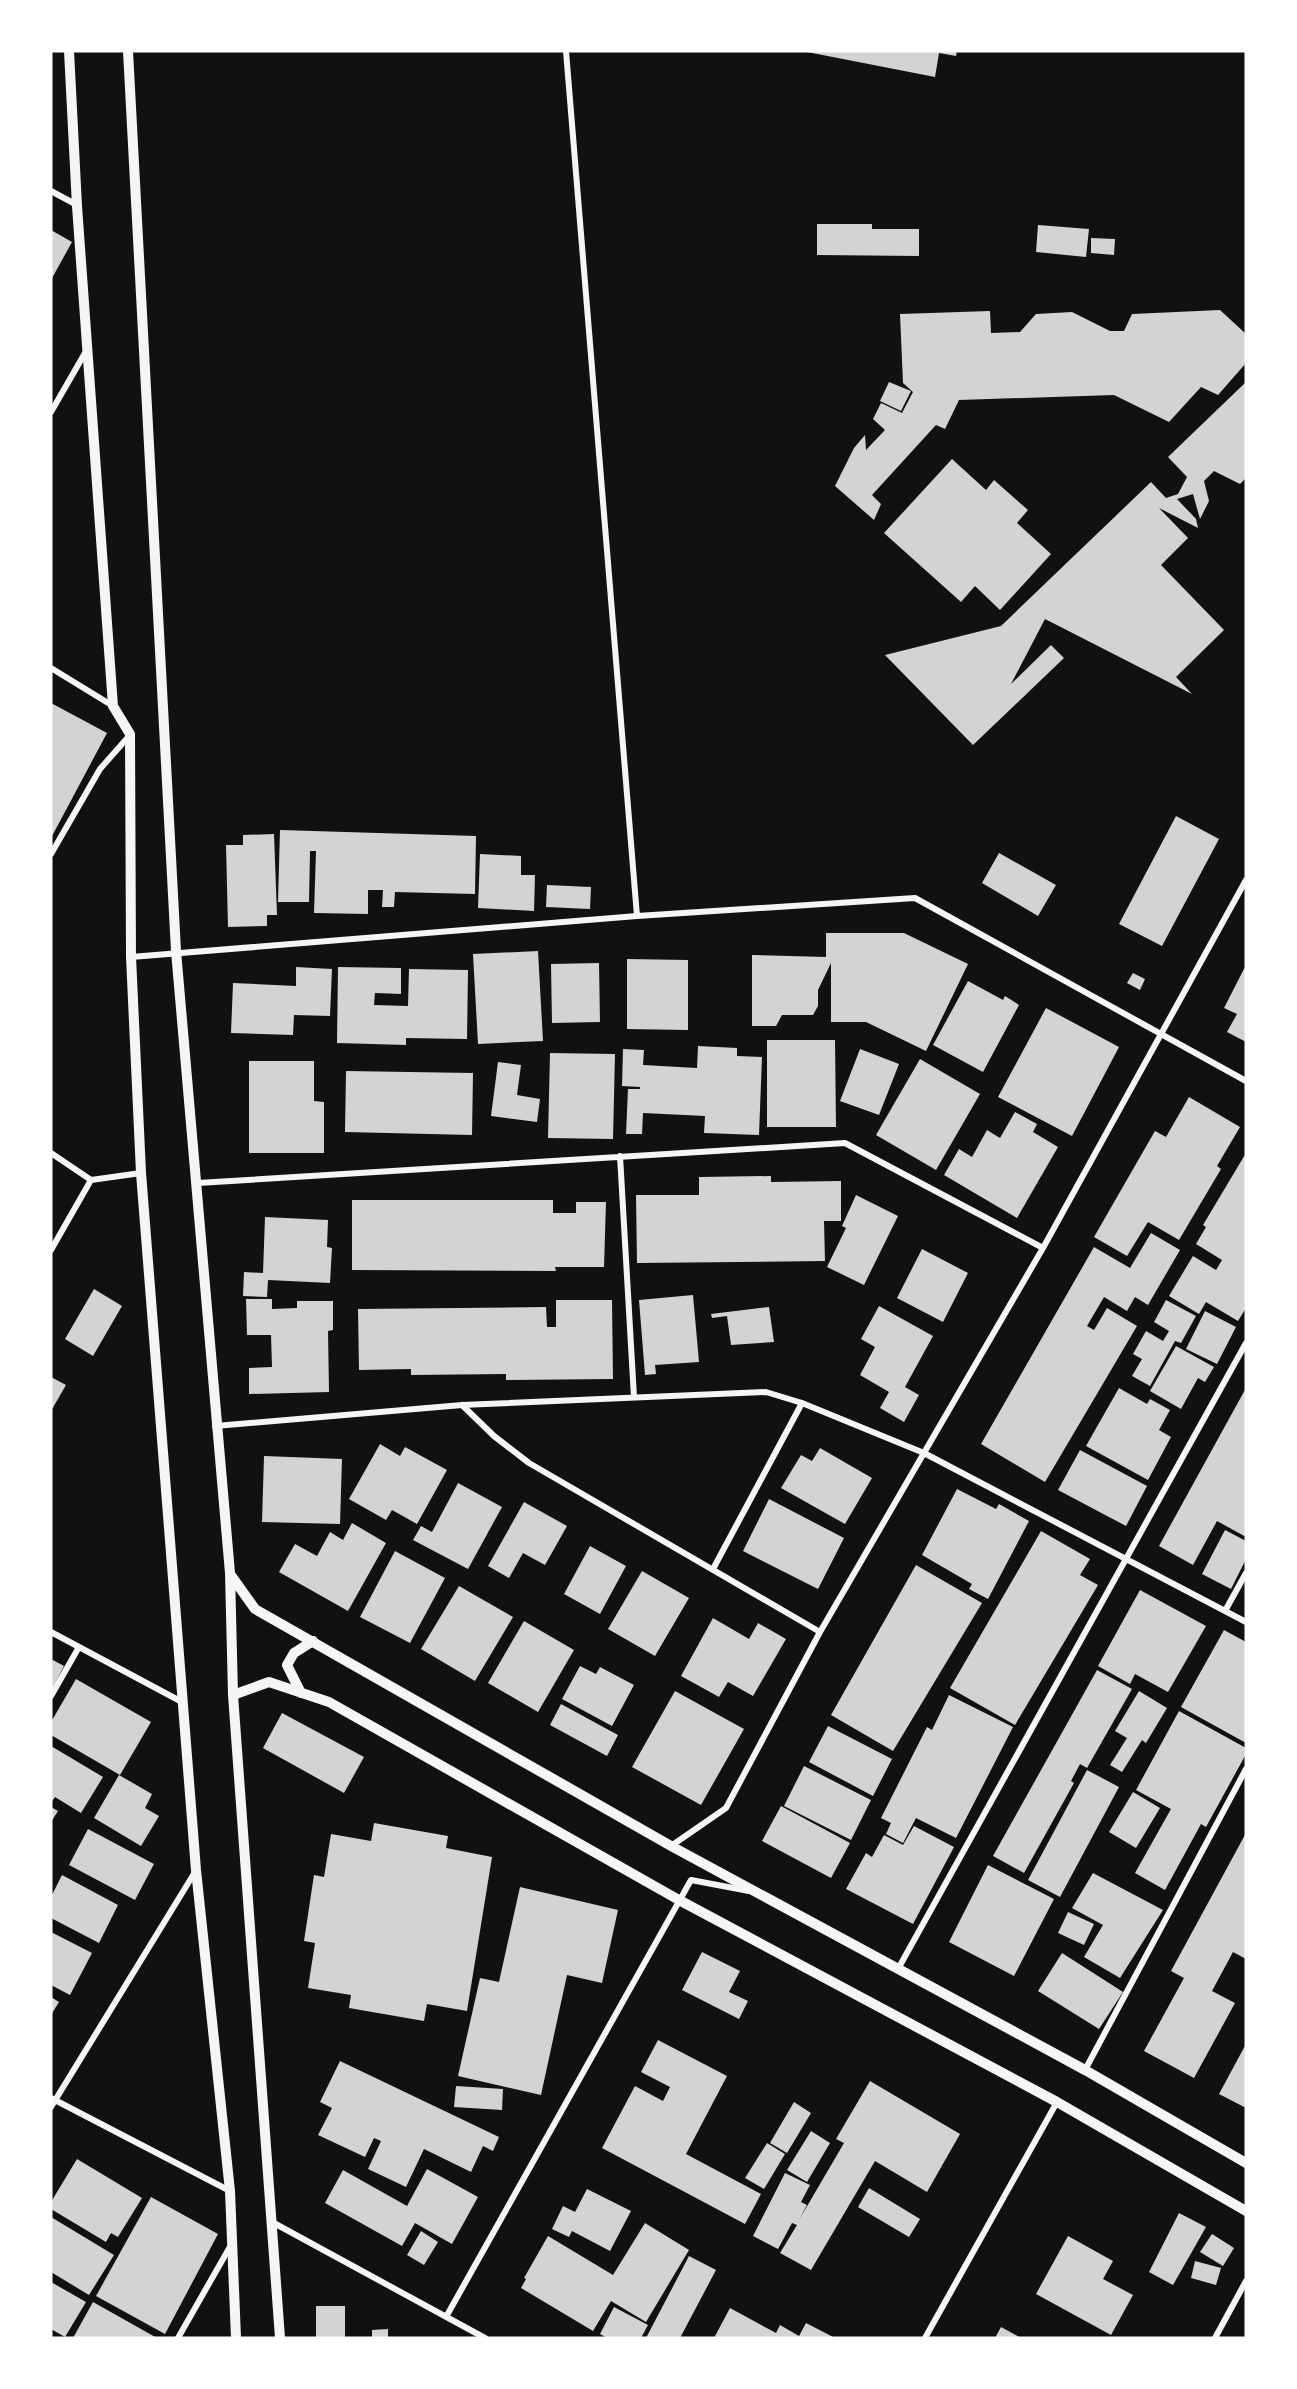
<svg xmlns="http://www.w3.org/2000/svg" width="1297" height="2389" font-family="Roboto,sans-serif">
	<rect width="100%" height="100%" fill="#111"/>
	<path fill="#d3d3d3" d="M802 51 890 52 957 51 956 56 939 53 935 77Z
		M817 224H872V229H919V256L817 255Z
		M1038 225 1089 229 1086 257 1036 252Z
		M51 230 72 242 51 280Z
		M1091 238 1115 239 1114 255 1091 253Z
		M1220 310 1246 334V363L1218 395 1201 387 1169 422 1114 395 959 400 945 429 936 425 872 495 881 504 874 520 835 486 854 448 865 435 866 450 885 430 873 419 881 403 902 413 913 392 903 383 900 314 990 311 991 333 1020 332 1036 314 1072 312 1110 331H1124L1132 314Z
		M889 382 911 391 901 411 880 401Z
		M1246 382V478L1240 484 1214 471 1204 481 1209 501 1200 519 1193 494 1177 499 1196 519 1198 528 1159 508 1188 538 1161 565 1224 630 1176 677 1192 694 1045 619 1011 684 1051 645 1064 658 973 745 885 655 1001 626 1151 482 1166 498 1178 494 1187 477 1168 457Z
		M952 459 986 490 994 480 1028 510 1017 523 1051 554 1000 610 975 586 961 602 884 533Z
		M51 703 107 733 51 838Z
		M1176 816 1219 839 1162 946 1119 924Z
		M280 830 476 836 475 894 395 892 394 907H382L383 890H368V914L314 913 316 851H310L309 902H278Z
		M274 834 277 915H267V926L228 927 226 845H243V835Z
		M999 853 1056 885 1038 916 982 883Z
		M480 854 521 856V875H535L534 911 478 908Z
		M547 885 591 887 590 909 546 907Z
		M826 933H904L968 964 926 1051 866 1022H831V963L818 990V1006L813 1015H782L776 1026H752V955L826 957Z
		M538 951 543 1041 478 1044 473 954Z
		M627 959 688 960V1030L627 1029Z
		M599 963 600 1022 552 1023 551 964Z
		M1246 965V1042L1227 1032 1237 1014 1224 1008Z
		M296 967 332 969 330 1016 294 1015 293 1035 231 1033 233 983 296 986Z
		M338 967 401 968V994L375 993 374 1005 408 1006 409 969 468 970 467 1039 406 1038V1045L337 1043Z
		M1133 973 1145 979 1140 990 1127 983Z
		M968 981 1003 1000 1005 996 1019 1005 983 1072 933 1045Z
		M1046 1008 1119 1047 1072 1136 998 1097Z
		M767 1040H835L836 1127H767Z
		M698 1046 737 1048V1056L762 1057 759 1135 704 1133 705 1116 643 1113 642 1134H626L628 1089H640V1087L622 1086 623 1049 644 1050 643 1065 697 1068Z
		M860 1049 899 1064 879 1115 840 1101Z
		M550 1053 615 1054 613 1139 548 1138Z
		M920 1059 980 1094 936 1170 876 1135Z
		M249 1061H314V1101L324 1102V1153H249Z
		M498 1062 521 1065 517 1095 540 1099 537 1122 491 1116Z
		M346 1071 473 1073 472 1135 345 1132Z
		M1189 1097 1240 1127 1217 1166 1221 1169 1179 1240 1148 1222 1127 1256 1094 1237 1155 1131 1166 1137Z
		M1015 1112 1037 1124 1033 1132 1058 1147 1017 1218 944 1175 959 1149 972 1157 987 1130 1000 1138Z
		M1246 1153V1308L1238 1321 1206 1302 1199 1314 1169 1296 1193 1256 1216 1270 1222 1260 1196 1244 1206 1227 1203 1225Z
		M771 1176V1182L841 1181V1221H824L825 1261 637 1263 636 1195H699V1177Z
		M856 1195 898 1216 864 1285 827 1267 846 1228 842 1226Z
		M352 1200H553V1213H576V1202H606L604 1267H555L556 1271 352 1270Z
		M265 1217 328 1220 327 1247 332 1248 330 1283 268 1280 267 1297 243 1296 244 1272 263 1273Z
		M1151 1233 1180 1250 1148 1305 1135 1297 1127 1311 1104 1297 1087 1326 1094 1330 1107 1308 1137 1326 1045 1482 981 1444 1094 1247 1130 1268Z
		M922 1249 968 1273 943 1322 897 1298Z
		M94 1289 122 1306 93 1356 65 1339Z
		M693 1295 699 1362 655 1365 656 1374 645 1375 639 1300Z
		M246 1299H272V1309L297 1308V1301H333V1330L328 1331 329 1392 249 1394V1368L272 1367 271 1335H247Z
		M556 1300H612L613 1379 506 1380V1374L411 1375V1369L359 1370 358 1309 546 1307 547 1327H556Z
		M1166 1300 1196 1316 1181 1343 1175 1341 1150 1386 1132 1376 1142 1359 1133 1354 1146 1331 1163 1341 1169 1331 1154 1322Z
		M879 1306 933 1336 905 1387 919 1395 904 1422 880 1408 889 1392 860 1375 875 1347 861 1339Z
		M769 1307 774 1342 731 1345 727 1316 712 1318 711 1314Z
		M1205 1311 1236 1327 1217 1364 1186 1349Z
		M1176 1346 1214 1367 1205 1382 1198 1378 1181 1409 1150 1391Z
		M51 1377 66 1385 51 1411Z
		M1119 1388 1147 1404 1150 1399 1170 1410 1159 1430 1171 1437 1148 1480 1086 1446Z
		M1246 1388V1537L1217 1521 1193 1565 1159 1546Z
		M380 1444 400 1456 405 1447 447 1470 417 1524 392 1510 386 1520 349 1499Z
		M820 1448 872 1478 845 1524 781 1488 801 1455 812 1461Z
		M1080 1450 1147 1486 1126 1526 1058 1490Z
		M264 1456 342 1459 340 1524 262 1522Z
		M458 1483 502 1507 468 1569 413 1540 421 1526 432 1532Z
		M957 1489 996 1509 999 1504 1029 1521 988 1599 969 1589 972 1584 922 1555Z
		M769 1499 844 1538 818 1589 743 1551Z
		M524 1502 567 1526 545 1565 523 1553 509 1578 488 1566Z
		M352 1523 386 1543 348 1611 279 1572 295 1544 317 1556 330 1532 343 1540Z
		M1225 1530 1246 1541V1559L1231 1589 1202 1574Z
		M1041 1531 1090 1559 1080 1575 1098 1585 1015 1725 950 1688Z
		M590 1546 626 1566 600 1614 564 1594Z
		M395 1551 445 1578 410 1643 360 1617Z
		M916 1565 982 1603 893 1751 831 1715Z
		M642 1571 689 1598 655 1656 608 1629Z
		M459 1586 513 1617 475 1681 421 1649Z
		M1140 1590 1206 1626 1168 1692 1135 1674 1130 1684 1098 1666Z
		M713 1618 749 1639 758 1623 786 1639 753 1696 728 1682 719 1697 681 1676Z
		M524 1621 574 1650 538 1712 488 1683Z
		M1224 1630 1246 1642V1743L1181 1707Z
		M51 1659 64 1666 51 1691Z
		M580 1666 596 1674 600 1667 634 1685 612 1726 562 1699Z
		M1097 1670 1132 1689 1087 1768 1080 1764 1071 1781 1074 1783 1024 1873 993 1856Z
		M76 1679 151 1722 120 1775 51 1735V1722Z
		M675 1691 744 1729 701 1805 632 1767Z
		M1139 1691 1167 1708 1146 1743 1142 1740 1122 1772 1110 1765 1127 1738 1115 1731Z
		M949 1695 1013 1727 956 1838 916 1818 903 1843 886 1834 891 1823 881 1818 927 1727 932 1730Z
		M561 1704 618 1735 607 1756 550 1725Z
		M1179 1711 1246 1748V1754L1206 1827 1201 1824 1165 1890 1135 1873 1171 1809 1136 1790Z
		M282 1713 364 1757 344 1793 263 1748Z
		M828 1726 892 1759 873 1796 809 1762Z
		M51 1746 103 1777 81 1813 55 1797 51 1803Z
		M804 1766 871 1800 851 1840 784 1806Z
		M1087 1770 1119 1787 1060 1897 1028 1880Z
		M119 1775 152 1794 145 1808 159 1816 141 1846 94 1818Z
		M1133 1792 1160 1808 1136 1848 1109 1832Z
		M781 1806 850 1843 831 1878 762 1841Z
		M51 1807 58 1811 51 1822Z
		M374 1823 448 1836 446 1848 492 1857 467 2011 427 2004 424 2021 349 2008 351 1995 308 1988 315 1943 304 1941 314 1875 324 1877 331 1834 371 1841Z
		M914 1826 954 1847 913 1924 846 1889 866 1853 872 1857 884 1835 903 1845Z
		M88 1829 154 1864 135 1900 69 1865Z
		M1246 1833V1959L1233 1952 1212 1991 1235 2003 1194 2078 1144 2051 1184 1978 1171 1971Z
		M988 1865 1054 1899 1014 1976 949 1942Z
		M1093 1873 1163 1910 1120 1978 1084 1957 1103 1925 1072 1908Z
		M62 1875 118 1905 99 1943 51 1918V1897Z
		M520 1887 618 1910 602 1983 567 1975 541 2095 458 2076 480 1978 499 1982Z
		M1068 1912 1094 1924 1084 1945 1058 1933Z
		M51 1932 92 1953 70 1995 51 1985Z
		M702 1952 740 1971 729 1992 748 2001 739 2019 682 1990Z
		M1062 1953 1123 1992 1099 2029 1038 1991Z
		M51 1997 59 2002 51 2015Z
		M658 2040 727 2076 686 2154 761 2194 745 2224 602 2148 635 2086 663 2101 670 2087 641 2072Z
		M1246 2044V2108L1219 2094Z
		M340 2061 499 2137 493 2151 483 2146 471 2172 424 2149 406 2187 368 2169 381 2141 374 2138 365 2157 318 2135 332 2108 320 2102Z
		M870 2081 960 2134 927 2192 875 2161 811 2270 780 2253 797 2225 792 2223 778 2249 753 2236 785 2173 810 2185 801 2202 807 2205 799 2220 844 2143 836 2139Z
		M456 2086 503 2089 502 2110 454 2107Z
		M794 2102 811 2113 787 2153 770 2143Z
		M811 2131 830 2143 807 2182 787 2170Z
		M767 2143 785 2154 764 2189 745 2178Z
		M77 2159 142 2198 118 2237 111 2233 106 2242 51 2209V2202Z
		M427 2169 478 2197 452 2244 415 2223 402 2246 325 2203 343 2170 407 2206Z
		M869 2188 920 2219 909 2237 858 2207Z
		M587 2189 631 2211 610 2251 572 2231 569 2237 552 2229 563 2206 575 2212Z
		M151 2197 218 2234 165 2334 96 2296Z
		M1179 2213 1206 2227 1173 2285 1149 2272Z
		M51 2217 114 2255 89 2295 51 2272Z
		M645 2223 689 2250 646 2322 611 2301 593 2331 521 2288 526 2279 524 2278 548 2236 613 2275Z
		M421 2231 438 2242 424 2265 407 2255Z
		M1212 2234 1234 2248 1223 2266 1200 2252Z
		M1068 2236 1113 2261 1103 2279 1133 2295 1111 2335 1036 2294Z
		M689 2256 716 2270 680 2338H646Z
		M1195 2261 1221 2268 1216 2285 1191 2278Z
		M51 2282 86 2302 65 2337 51 2329Z
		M93 2302 157 2338H73Z
		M316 2306H345V2338H316Z
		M614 2307 648 2325 641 2338H607L600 2334Z
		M730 2308 776 2333 780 2325 799 2336 806 2323 835 2338H714Z
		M1001 2327 1021 2338H995Z
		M388 2329V2338H372V2330Z"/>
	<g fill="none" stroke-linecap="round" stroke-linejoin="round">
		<path stroke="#f5f5f5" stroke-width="6" d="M566 51 637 916
			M51 191 77 205
			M51 412 85 353
			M51 668 113 706
			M51 854 100 769 130 735
			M131 957 637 916 915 898 1246 1081
			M51 1153 91 1180 141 1173
			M620 1156 634 1397
			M198 1183 845 1143 1043 1248
			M51 1250 91 1180
			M462 1405 494 1436 529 1463 820 1632
			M215 1426 462 1405 766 1392 802 1403 924 1453 1246 1622
			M713 1569 802 1403
			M1225 1611 1246 1573
			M51 1632 182 1702
			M51 1696 79 1647
			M671 1846 726 1808 820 1632 1043 1248 1246 880
			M898 1969 1246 1343
			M1085 2070 1246 1769
			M51 2098 230 2191
			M51 2107 195 1872
			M272 2222 485 2338
			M446 2317 691 1880 749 1891
			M178 2338 231 2245
			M925 2338 1057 2102
			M1215 2338 1246 2281"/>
		<path stroke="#f5f5f5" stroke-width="10" d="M69 51 77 206 113 706 130 734 131 957 141 1173 196 1870 230 2191 236 2338
			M128 51 176 951 230 1573 233 1695 280 2338
			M230 1574 255 1609 671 1846 1085 2070 1246 2163
			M301 1693 287 1665 294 1653 313 1641
			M233 1695 269 1682 329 1702 679 1900 1057 2102 1246 2211"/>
	</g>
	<rect width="1297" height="2389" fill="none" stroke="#ffffff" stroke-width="105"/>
</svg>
